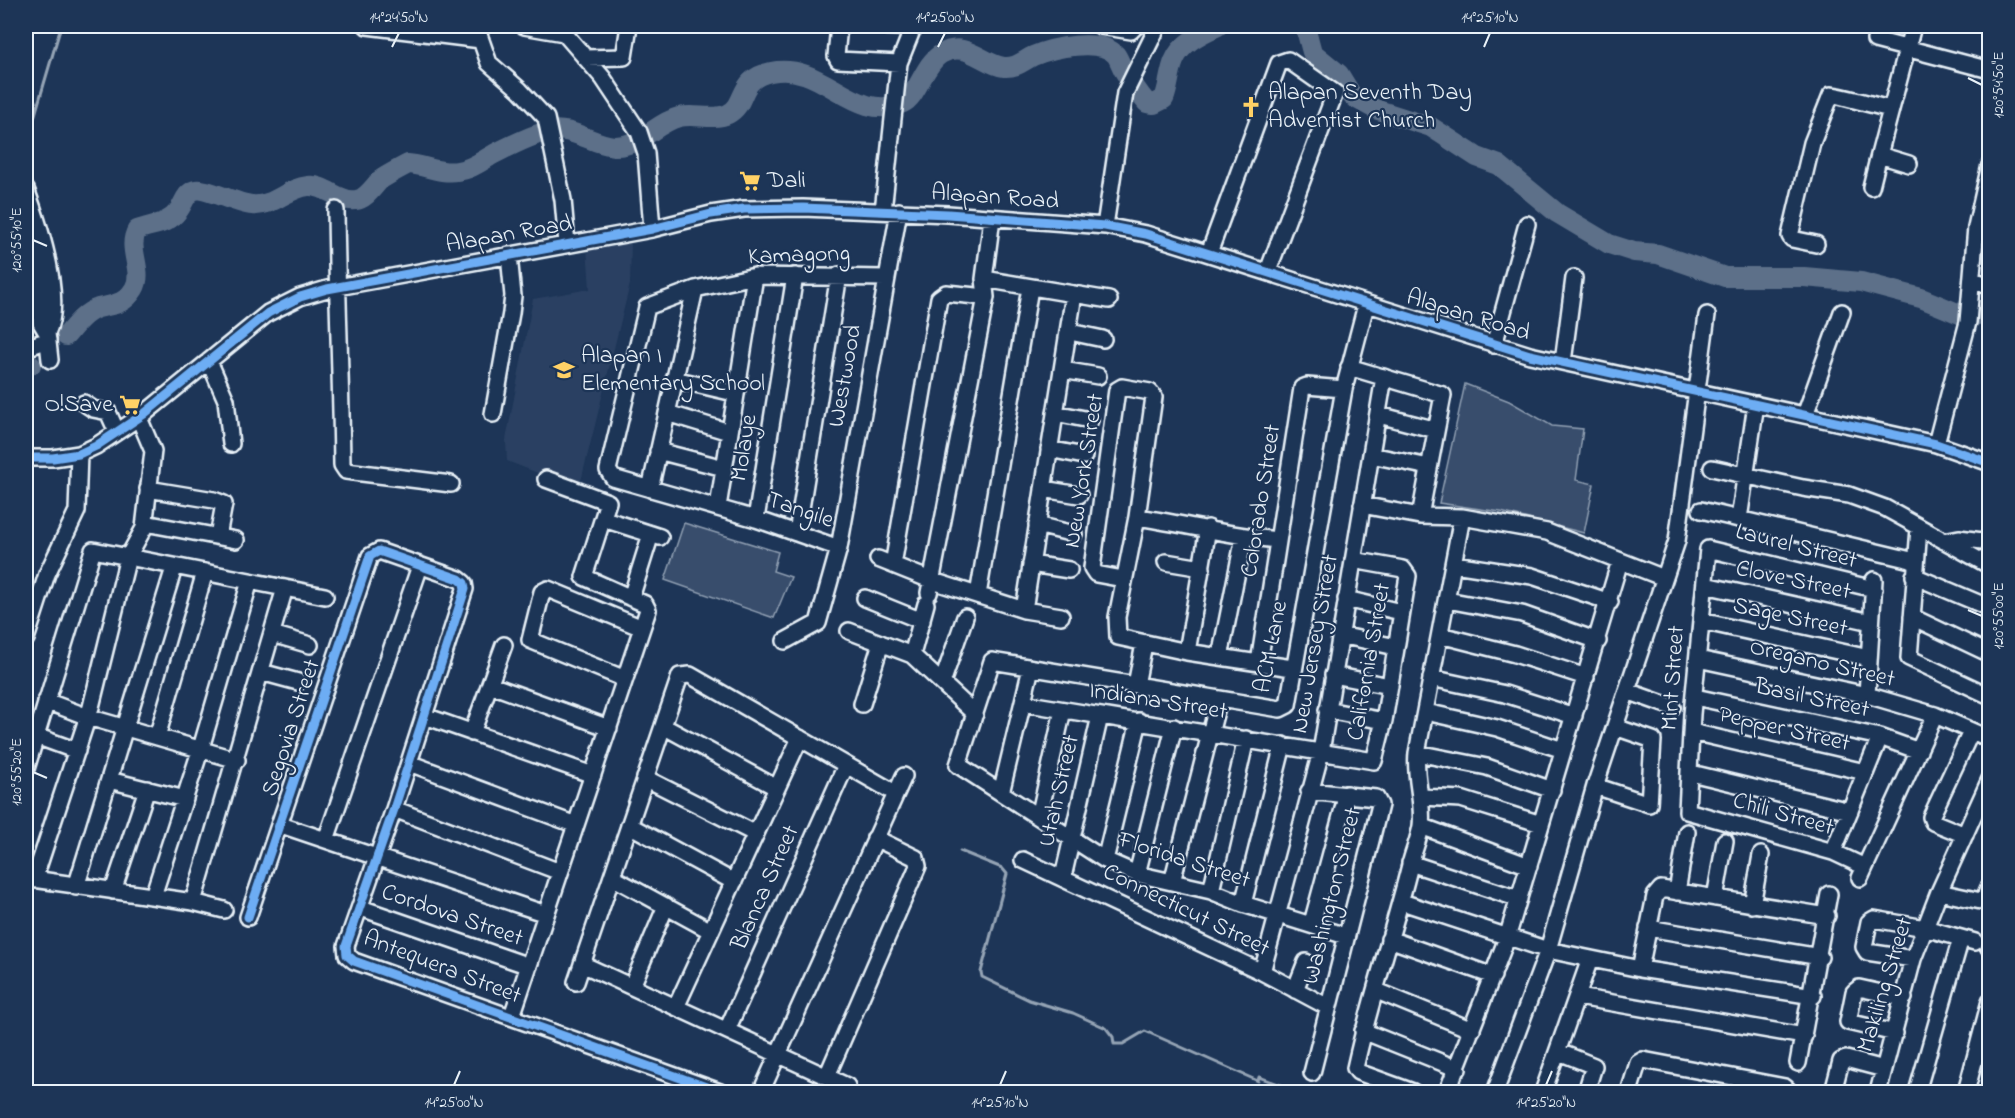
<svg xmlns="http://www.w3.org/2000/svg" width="2015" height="1118" font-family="'Indie Flower',sans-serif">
	<rect width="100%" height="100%" fill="#1d3557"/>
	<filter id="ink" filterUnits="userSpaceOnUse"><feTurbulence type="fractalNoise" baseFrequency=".0167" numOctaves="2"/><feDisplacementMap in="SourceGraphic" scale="12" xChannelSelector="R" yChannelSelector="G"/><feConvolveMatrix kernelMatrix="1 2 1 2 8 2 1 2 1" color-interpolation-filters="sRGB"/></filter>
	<g filter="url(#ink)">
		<path fill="#2a4162" d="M631 241 630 284 579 489 507 461 506 440 533 299 590 289 587 247Z"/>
		<path fill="#374d6c" stroke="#909fb2" stroke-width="1.5" d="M1465 384 1509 401 1552 426 1583 429 1576 480 1594 484 1584 533 1501 512 1439 503Z
			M684 523 778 552 773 571 791 577 774 618 665 580Z"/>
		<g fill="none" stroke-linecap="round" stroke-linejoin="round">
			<path stroke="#95a4b5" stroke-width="3" d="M34 118 61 26
				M960 851 1002 868 1007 874 981 972 982 977 1029 1000 1073 1013 1106 1028 1113 1037 1114 1044H1123L1145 1031 1258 1081 1259 1077 1300 1092"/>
			<path stroke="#5d7089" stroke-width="20" d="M1305 26 1312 52 1339 74 1353 97 1375 109 1431 127 1477 157 1499 165 1557 213 1609 244 1634 252 1658 254 1725 277H1804L1861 282 1921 298 1967 317 1990 313
				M66 336C75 325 85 312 98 308 114 304 124 305 134 289 145 271 126 249 137 230 152 224 168 225 178 211 184 204 185 193 195 190 205 187 236 204 252 205 274 207 287 188 308 186 326 184 339 203 356 200 366 199 373 187 380 180 389 174 399 169 408 164 425 165 440 174 457 171 471 170 483 160 494 154 510 146 531 135 548 131 572 126 591 144 614 146 641 147 655 123 679 117 694 113 714 121 728 114 748 104 737 79 771 72 824 61 853 124 903 103 917 97 924 64 941 54 966 39 983 65 1004 67 1016 68 1023 61 1033 56 1052 48 1100 37 1116 55 1119 59 1121 66 1124 71 1129 80 1136 88 1142 97L1147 103 1154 104 1164 99C1169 87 1169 73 1174 61 1181 43 1202 33 1218 26
				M26 366 31 365"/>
			<defs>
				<path id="minor" d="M367 26 481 40
					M476 26 489 63 520 90 546 118 563 200 567 244
					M524 26 564 33
					M565 26 564 33 603 78 639 132 646 153 652 229
					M839 26 836 56 838 60 899 63
					M884 26 913 28
					M1100 26 1131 31 1136 26
					M1875 40 1990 70
					M585 58 624 57 629 26
					M1909 164 1879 155 1913 26
					M1871 187 1879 155
					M26 189C39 224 64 298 47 333
					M336 210C337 295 341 380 342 465L346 471 451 484
					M883 211 899 63 913 28 918 26
					M26 221 38 268 41 323 47 333 50 360
					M1105 226 1125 93 1158 26
					M1816 244 1792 239 1790 236 1812 143 1831 95C1835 94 1880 107 1890 109
					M1209 253 1279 63 1288 60 1335 93 1268 271
					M984 279 1109 300
					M1973 280 1990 286
					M1070 332 1103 339
					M1494 345 1527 224
					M26 348 48 340
					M209 361 226 400 231 444
					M1563 362 1574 278
					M1349 367 1443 395 1420 516
					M1062 370 1098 376
					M674 379 734 393
					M84 403 93 409 108 412 117 432
					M667 413 729 432
					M1055 413 1090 420
					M493 414 511 313 513 296 509 255
					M1379 415 1436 430
					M1805 415 1842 312
					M1936 444 1968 322 1976 227 1990 165
					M1049 449 1084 456
					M658 451 724 468
					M1371 455 1429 467
					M26 458H53L79 454 96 446 144 414 268 313 300 297 327 289 652 229 711 214 744 209 803 208 948 214 1105 226 1146 234 1530 355 1936 444 1990 463
					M1712 468 1803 488 1849 495 1885 508 1990 566
					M148 489 214 500 224 504 218 536
					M650 489 695 289
					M1043 489 1079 495
					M1362 505 1420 516 1462 517
					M718 507 755 276
					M1701 510 1915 561
					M1137 517C1184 524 1231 536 1278 540
					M604 519 660 537
					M756 519 795 276
					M1739 519 1756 404
					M145 523 236 540
					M1037 525 1074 534
					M1919 528 1909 658 1990 696
					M797 533 839 275
					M1944 541 1959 538 1990 542
					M839 548 756 519 613 478 608 470 647 307 695 289 755 276 885 278
					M878 559 933 581 1024 610 1074 294
					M1166 562 1202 568
					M1031 564 1069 570
					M1454 564 1532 576 1610 602
					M893 565 939 298 946 293 986 297
					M1914 576 1990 608
					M1123 579 1096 574 1092 568 1117 390 1122 387 1150 392 1154 397 1137 517 1117 617 1118 637 1187 652 1292 668
					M1705 585 1871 622
					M929 593 986 297 984 279 992 218
					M978 595 1030 288
					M631 598 651 534
					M865 598 922 621
					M1346 599 1401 612
					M1447 600 1522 614 1598 641
					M1024 610 1061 616
					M1912 617 1990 654
					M1701 621 1869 658
					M849 631 912 655 975 714
					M272 634 310 645
					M1340 635 1396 647
					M1440 635 1515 654 1586 677
					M26 639 47 574 77 511 79 454
					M785 641 818 623 839 548 899 211
					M1187 652 1208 528
					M912 655 926 604
					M1220 657 1244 537
					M1698 659 1867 695 1935 715 1990 739
					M1259 663 1302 388 1307 386 1344 389
					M261 672 298 682
					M1333 675 1390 686
					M1431 678 1505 694 1574 716
					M625 679 530 640 542 592 548 589 642 628
					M942 683 965 617
					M491 685 609 728
					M1136 685 1144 644
					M1627 691 1672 707
					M1867 695 1874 580
					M1695 697 1880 737 1919 751
					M46 701 88 717 237 760
					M1023 703 1374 761 1384 721 1408 576 1403 569 1353 560
					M862 704 881 643
					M1327 710 1384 721
					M1426 712 1497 728 1563 750
					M425 716 593 775
					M663 726 777 788
					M1692 732 1865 772
					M472 733 504 645
					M36 736 77 751
					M157 737 205 572
					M1417 753 1487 767 1552 790
					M409 763 576 825
					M26 769 93 550 325 596
					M1691 773 1850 811
					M645 778 756 834
					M109 780 185 799
					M1595 786 1649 804 1653 740 1615 727
					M1309 791 1376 798 1380 805 1312 1073
					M1001 793 1031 668
					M1422 797 1461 799 1541 824
					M394 809 560 872
					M1039 817 1063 710
					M281 825 546 914
					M629 825 734 882
					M1421 826 1529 866
					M1965 835 1933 822 1931 817 1971 732
					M326 840 420 566
					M1833 852 1880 737
					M1023 860 1262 972 1328 1007
					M1105 860 1139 721
					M1410 863 1519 899
					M1865 867 1833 852 1687 811 1692 714 1708 549 1874 589
					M1137 874 1174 727
					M612 877 711 931
					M1063 877 1100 716
					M26 878 193 902 224 910
					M1860 878 1935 715
					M34 880 91 707 128 557 144 528 153 451 139 418
					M1172 882 1219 699
					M76 887 174 568
					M113 891 147 789
					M1211 891 1246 739
					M1677 892 1687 832
					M1939 892 1990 903
					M153 896 201 748 250 581
					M1715 898 1725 841
					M1983 901 1990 885
					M193 902 285 588
					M1402 902 1548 950 1640 969 1813 996
					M1243 904 1283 745
					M1752 905 1761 855
					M361 908 529 966
					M248 917 370 556 379 551 459 579 464 583 465 589 394 809 346 946 347 955 354 961 720 1092
					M1312 923 1347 794
					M1648 928 1820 957
					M1346 936 1243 904 1211 891 1137 874 1105 860 958 765 992 661 1280 709 1288 705 1344 389 1366 305
					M1389 939 1493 976
					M1989 948H1990
					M1913 959 1867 952 1864 947 1869 922 1874 919 1925 928 1975 942
					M582 964 847 1086
					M1640 969 1655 896 1661 889 1827 916
					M1262 972 1321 752 1384 377
					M576 982 680 676 690 675 895 793
					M632 986 666 906
					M1295 990 1306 962
					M1377 991 1472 1030
					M1578 997 1804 1036
					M676 1007 800 738
					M512 1016 648 610 645 604 584 577 608 502 546 479
					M727 1030 846 765
					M1363 1031 1458 1069
					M1895 1033 1848 1022 1854 992 1859 988 1904 998
					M1559 1052 1594 1066 1586 1092
					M1798 1063 1829 894
					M827 1076 918 866 916 858 875 838
					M761 1092 904 776
					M1413 1092 1358 1072 1355 1068C1370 1000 1393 933 1410 865 1413 852 1419 839 1421 826 1424 801 1414 778 1417 753L1462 517 1547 532 1664 578
					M1447 1092 1507 938 1620 561
					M1495 1092 1548 950 1595 786 1677 541 1707 315
					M1543 1092 1590 959
					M1629 1092 1638 1063 1643 1060 1785 1087 1790 1092
					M1833 1092 1841 1061 1846 1059 1884 1069
					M1878 1092 1913 959 1939 892 1990 779
					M1917 1092 1961 938
					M1966 1092 1990 1001"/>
			</defs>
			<use href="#minor" stroke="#e8f1f8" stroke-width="20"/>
			<use href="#minor" stroke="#1d3557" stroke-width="15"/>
			<defs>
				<path id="cycleway" d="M26 458H53L79 454 96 446 144 414 268 313 300 297 327 289 652 229 711 214 744 209 803 208 948 214 1105 226 1146 234 1530 355 1936 444 1990 463
					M248 917 370 556 379 551 459 579 464 583 465 589 394 809 346 946 347 955 354 961 720 1092"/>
			</defs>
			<use href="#cycleway" stroke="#1d3557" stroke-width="13"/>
			<use href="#cycleway" stroke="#6dadf4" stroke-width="9"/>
		</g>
	</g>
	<path fill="none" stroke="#e8f1f8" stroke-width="2" d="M392 47 399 33M938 47 945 33M1484 47 1490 33M1968 78 1982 85M33 240 47 246M1968 610 1982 616M33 772 47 778M454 1085 460 1071M1000 1085 1006 1071M1546 1085 1552 1071"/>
	<defs>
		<symbol id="church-bare" viewBox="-9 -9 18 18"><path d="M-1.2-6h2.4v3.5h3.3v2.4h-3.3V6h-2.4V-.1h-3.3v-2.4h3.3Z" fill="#ffd166" stroke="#1d3557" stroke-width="2.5" paint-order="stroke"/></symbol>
		<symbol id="supermarket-bare" viewBox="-9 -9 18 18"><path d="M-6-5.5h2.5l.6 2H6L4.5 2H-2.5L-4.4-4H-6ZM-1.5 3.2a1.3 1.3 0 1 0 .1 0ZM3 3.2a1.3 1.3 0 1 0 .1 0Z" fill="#ffd166" stroke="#1d3557" stroke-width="2.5" paint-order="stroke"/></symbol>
		<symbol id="school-bare" viewBox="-9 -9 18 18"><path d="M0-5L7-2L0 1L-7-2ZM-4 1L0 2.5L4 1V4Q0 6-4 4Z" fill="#ffd166" stroke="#1d3557" stroke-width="2.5" paint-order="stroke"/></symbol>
	</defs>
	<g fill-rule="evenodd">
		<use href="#church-bare" x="1236" y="92" width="30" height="30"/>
		<use href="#supermarket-bare" x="735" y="166" width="30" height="30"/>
		<use href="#school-bare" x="549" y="355" width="30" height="30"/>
		<use href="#supermarket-bare" x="115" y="390" width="30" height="30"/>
	</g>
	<g text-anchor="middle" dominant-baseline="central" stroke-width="4.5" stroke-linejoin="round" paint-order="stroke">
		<g font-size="24" fill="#e8f1f8" stroke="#1d3557" text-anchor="start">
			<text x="1268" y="93">Alapan Seventh Day<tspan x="1268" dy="28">Adventist Church</tspan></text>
			<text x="767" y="181">Dali</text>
			<text x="581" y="356">Alapan I<tspan x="581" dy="28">Elementary School</tspan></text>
			<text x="113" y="405" text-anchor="end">O!Save</text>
		</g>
		<g font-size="24" fill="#e8f1f8" stroke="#1d3557">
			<text transform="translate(995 198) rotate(4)">Alapan Road</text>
			<text transform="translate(509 235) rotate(-10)">Alapan Road</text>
			<text transform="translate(799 256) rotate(-2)">Kamagong</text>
			<text transform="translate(1468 316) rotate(17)">Alapan Road</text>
			<text transform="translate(846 376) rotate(-80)">Westwood</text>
			<text transform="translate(745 448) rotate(-81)">Molaye</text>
			<text transform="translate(1085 471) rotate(-81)">New York Street</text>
			<text transform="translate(1262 501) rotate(-81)">Colorado Street</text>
			<text transform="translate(800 511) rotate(19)">Tangile</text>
			<text transform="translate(1796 547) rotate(14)">Laurel Street</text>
			<text transform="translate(1793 581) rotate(12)">Clove Street</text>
			<text transform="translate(1790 618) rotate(12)">Sage Street</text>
			<text transform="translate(1316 644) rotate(-80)">New Jersey Street</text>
			<text transform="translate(1272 647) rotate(-79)">ACM Lane</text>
			<text transform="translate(1370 662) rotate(-80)">California Street</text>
			<text transform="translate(1822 664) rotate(13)">Oregano Street</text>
			<text transform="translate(1674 678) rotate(-86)">Mint Street</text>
			<text transform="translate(1812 699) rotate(12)">Basil Street</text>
			<text transform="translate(1158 702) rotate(9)">Indiana Street</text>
			<text transform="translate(292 728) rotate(-72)">Segovia Street</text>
			<text transform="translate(1784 730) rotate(13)">Pepper Street</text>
			<text transform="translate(1060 791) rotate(-77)">Utah Street</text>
			<text transform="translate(1783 815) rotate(16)">Chili Street</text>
			<text transform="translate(1184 861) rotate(18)">Florida Street</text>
			<text transform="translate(766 888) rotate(-66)">Blanca Street</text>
			<text transform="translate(1333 896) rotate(-76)">Washington Street</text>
			<text transform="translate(1186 911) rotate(26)">Connecticut Street</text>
			<text transform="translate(452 916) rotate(19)">Cordova Street</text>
			<text transform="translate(442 968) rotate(21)">Antequera Street</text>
			<text transform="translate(1886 985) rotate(-73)">Makiling Street</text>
		</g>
	</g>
	<rect width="2015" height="1118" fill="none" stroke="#1d3557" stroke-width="66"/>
	<rect x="33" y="33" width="1949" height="1052" fill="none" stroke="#e8f1f8" stroke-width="2"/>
	<g font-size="15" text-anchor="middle" fill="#e8f1f8">
		<text x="399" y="22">14°24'50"N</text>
		<text x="945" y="22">14°25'00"N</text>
		<text x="1490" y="22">14°25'10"N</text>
		<text transform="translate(1998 85) rotate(-90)" y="5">120°54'50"E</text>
		<text transform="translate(16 240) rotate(-90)" y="5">120°55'10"E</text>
		<text transform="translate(1998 616) rotate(-90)" y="5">120°55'00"E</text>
		<text transform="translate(16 772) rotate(-90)" y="5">120°55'20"E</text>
		<text x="454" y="1107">14°25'00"N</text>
		<text x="1000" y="1107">14°25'10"N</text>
		<text x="1546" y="1107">14°25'20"N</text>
	</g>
</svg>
